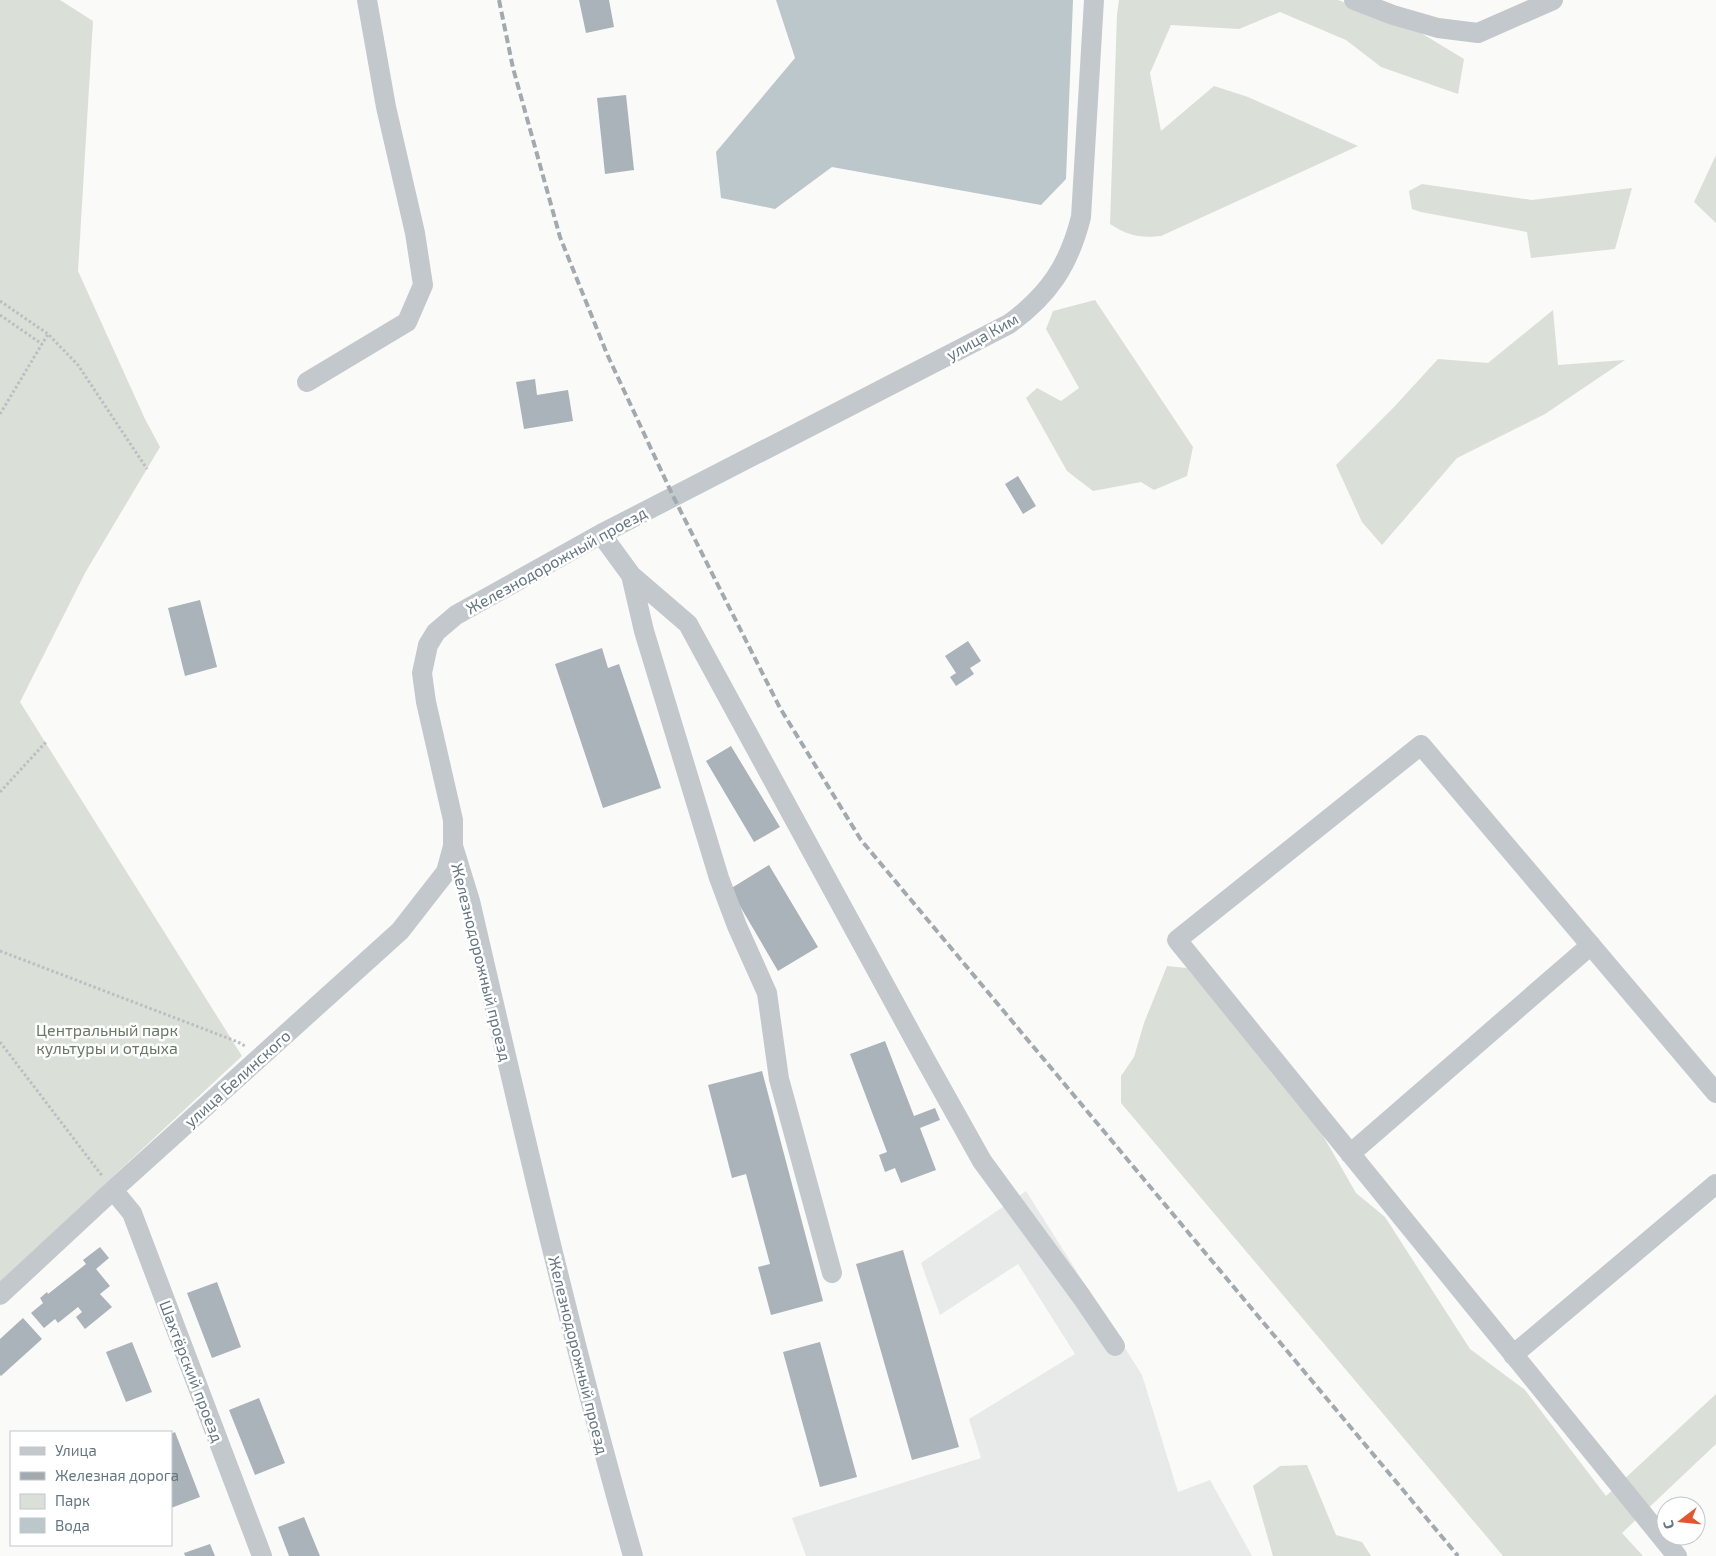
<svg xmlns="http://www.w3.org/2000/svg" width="1716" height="1556" font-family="'Exo 2',sans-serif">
	<rect width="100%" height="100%" fill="#fafaf8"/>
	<path fill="#e8e9e9" d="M1026 1191 1142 1375 1178 1492 1210 1480 1252 1556H806L792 1518 981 1458 969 1419 1075 1354 1018 1264 940 1315 921 1263Z"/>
	<path fill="#dadfd7" d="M0 0H60L93 21 78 271 145 419 160 447 85 573 20 702 242 1056 0 1282Z
		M1119 0H1338L1411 27 1464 59 1458 94 1381 67 1346 40 1280 12 1239 29 1171 25 1150 73 1161 131 1214 86 1248 97 1358 146 1161 236C1139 238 1129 236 1110 224L1117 15Z
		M1716 155V223L1694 202Z
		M1422 184 1532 200 1632 188 1615 249 1531 258 1527 232 1421 212 1412 209 1409 191Z
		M1095 300 1193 447 1187 476 1154 490 1141 482 1093 491 1067 471 1026 398 1037 388 1061 401 1079 388 1046 329 1053 311Z
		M1553 310 1558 365 1625 360 1545 414 1457 458 1382 545 1362 522 1336 465 1395 406 1438 359 1488 363Z
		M1167 966 1187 968 1318 1127 1356 1193 1385 1217 1470 1349 1525 1390 1606 1496 1716 1394V1444L1622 1533 1643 1556H1503L1121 1103V1076L1134 1057 1144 1023Z
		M1307 1465 1336 1535 1362 1542 1371 1556H1273L1253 1486 1280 1466Z"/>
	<path fill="#bbc7cb" d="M776 0H1073L1066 179 1041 205 832 167 775 209 721 198 716 152 795 58Z"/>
	<path fill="#aab3b9" d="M579 0H609L614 27 586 33Z
		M626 95 634 170 605 174 597 98Z
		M535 379 537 395 568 390 573 421 524 429 516 382Z
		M1018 476 1036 506 1023 514 1005 484Z
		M200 600 217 667 185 676 168 608Z
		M968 641 981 661 970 668 974 674 956 686 950 677 956 673 945 656Z
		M602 648 608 668 619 664 661 788 603 808 555 664Z
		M731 746 780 827 754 842 706 761Z
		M769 865 818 947 778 971 730 889Z
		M885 1041 914 1116 935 1108 940 1120 920 1128 936 1170 901 1183 895 1168 885 1172 879 1155 887 1152 850 1054Z
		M762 1071 823 1301 771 1315 758 1267 770 1264 746 1174 732 1178 708 1085Z
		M100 1247 109 1258 96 1269 110 1286 100 1294 112 1307 85 1329 76 1317 82 1312 78 1307 58 1323 55 1319 44 1328 31 1313 43 1303 40 1298 47 1292 48 1294 86 1264 83 1260Z
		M903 1250 959 1447 912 1460 856 1264Z
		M217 1282 241 1347 212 1358 187 1293Z
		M23 1318 42 1339 1 1376 0 1375V1339Z
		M132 1342 152 1392 126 1402 106 1352Z
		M820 1342 857 1477 820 1487 783 1352Z
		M259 1398 285 1463 255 1475 229 1410Z
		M175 1432 200 1497 171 1508V1434Z
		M304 1517 320 1556H289L278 1527Z
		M210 1544 215 1556H185L184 1553Z"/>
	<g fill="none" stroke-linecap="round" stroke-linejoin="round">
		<path stroke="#bbbfc2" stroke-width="3" stroke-dasharray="2.5 2.5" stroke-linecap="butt" d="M0 301 48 334 78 365 147 469
			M0 315 42 344
			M0 414 48 334
			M0 792 46 742
			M0 951 238 1042 245 1046
			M0 1042 103 1177"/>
		<path stroke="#c3c8cc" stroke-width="20" d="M1354 0 1393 15 1438 28 1478 33 1553 0
			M307 382 407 322 423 285 415 233 386 107 367 0
			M601 534 631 575 688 624 925 1059 982 1161 1081 1296 1115 1346
			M631 575 644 631 719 878 737 926 767 993 779 1079 832 1273
			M1350 1154 1591 945
			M113 1190 132 1213 262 1556
			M0 1295 113 1190 400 931 446 872 453 846
			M1513 1355 1716 1184
			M633 1556C571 1340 521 1120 470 901L453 846V820L426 702 422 673 428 645 436 632 456 615 601 534 1009 324C1049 295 1069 265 1081 217L1094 0
			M1677 1556 1177 940 1421 745 1716 1093"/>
		<path stroke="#a2aab0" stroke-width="4" stroke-dasharray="8 4" stroke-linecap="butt" d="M499 0 513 68 560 237 607 354 673 496 780 708 861 840 1458 1556"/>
	</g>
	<g text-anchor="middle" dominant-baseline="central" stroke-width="5" stroke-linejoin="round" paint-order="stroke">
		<g font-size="16" fill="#657683" stroke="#fff">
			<text transform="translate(982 336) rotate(-29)">улица Ким</text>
			<text transform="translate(556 560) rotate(-29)">Железнодорожный проезд</text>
			<text transform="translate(482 962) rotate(76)">Железнодорожный проезд</text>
			<text transform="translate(237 1078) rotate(-42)">улица Белинского</text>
			<text transform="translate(579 1355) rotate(76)">Железнодорожный проезд</text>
			<text transform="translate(192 1371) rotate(69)">Шахтёрский проезд</text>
		</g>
		<g font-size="16" fill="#687a64" stroke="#fff">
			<text x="107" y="1029">Центральный парк<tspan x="107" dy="18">культуры и отдыха</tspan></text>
		</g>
	</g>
	<rect x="10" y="1431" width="162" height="115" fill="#ffffff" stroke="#c1c8cd"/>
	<rect x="20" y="1447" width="25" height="8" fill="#c3c8cc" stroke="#c1c8cd"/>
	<text x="55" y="1456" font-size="15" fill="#657683">Улица</text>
	<rect x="20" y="1472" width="25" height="8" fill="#a2aab0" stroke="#c1c8cd"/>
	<text x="55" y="1481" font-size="15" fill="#657683">Железная дорога</text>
	<rect x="20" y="1494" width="25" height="15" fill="#dadfd7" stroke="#c1c8cd"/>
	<text x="55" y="1506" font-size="15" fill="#657683">Парк</text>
	<rect x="20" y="1518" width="25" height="15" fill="#bbc7cb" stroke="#c1c8cd"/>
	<text x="55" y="1531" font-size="15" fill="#657683">Вода</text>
	<g transform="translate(1681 1521) rotate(254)"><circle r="24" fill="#ffffff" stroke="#c1c8cd"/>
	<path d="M0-4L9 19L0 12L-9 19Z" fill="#e4572e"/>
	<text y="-8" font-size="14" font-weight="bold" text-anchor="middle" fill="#657683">С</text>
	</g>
</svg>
